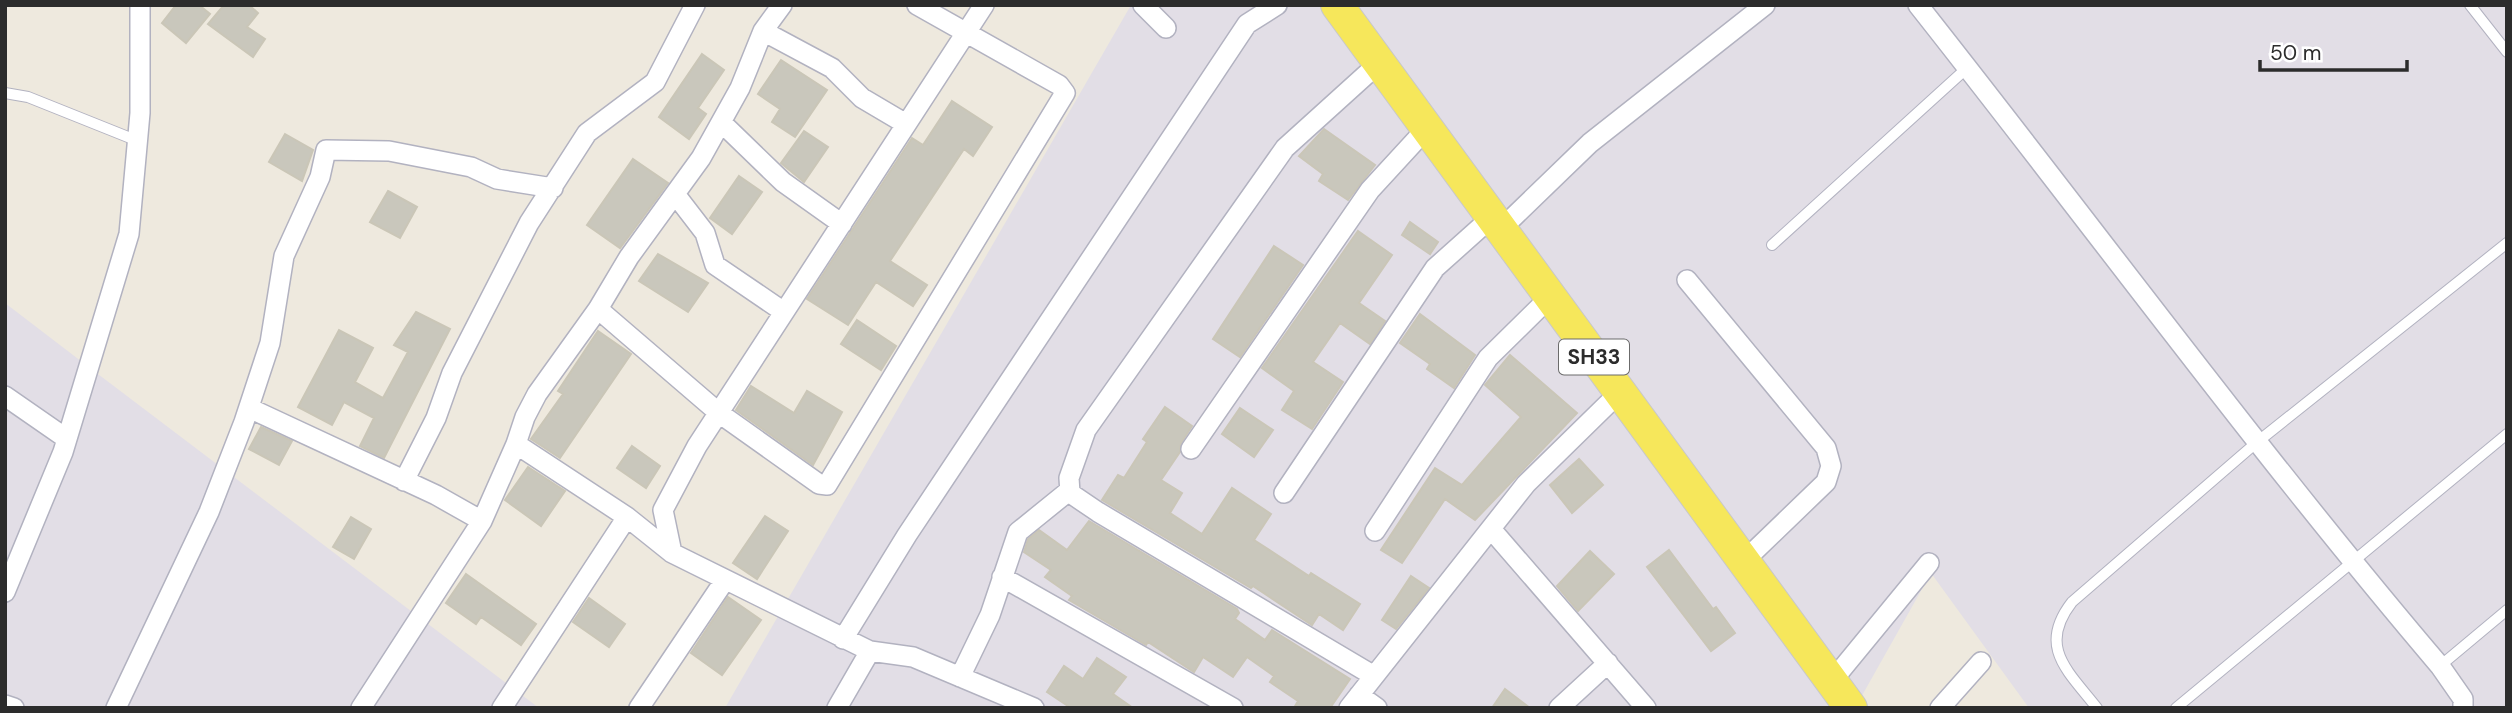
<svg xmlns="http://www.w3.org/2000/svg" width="2512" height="713" font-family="'DM Sans',sans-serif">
	<rect width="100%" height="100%" fill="#eee9de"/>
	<path fill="#e2dee6" d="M1131 5H2507V708H2029L1931 573 1855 708H725Z
		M5 303 90 368 539 708H5Z"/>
	<path fill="#c9c7bc" stroke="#cac6b7" stroke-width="2" d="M176 5H199L210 14 186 43 162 23Z
		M224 5H249L258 13 247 27 265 39 253 57 208 24Z
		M702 54 724 70 698 108 706 114 689 139 659 117Z
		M781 60 827 90 795 137 772 122 780 109 758 94Z
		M952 101 992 127 973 156 964 149 890 261 927 285 913 306 876 282 848 325 807 299 912 138 923 145Z
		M1324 129 1375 165 1348 200 1319 181 1323 174 1299 156Z
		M804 131 828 147 804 182 781 163Z
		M285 134 313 150 302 181 269 162Z
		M633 159 668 183 620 248 587 225Z
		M739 176 762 192 732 234 710 218Z
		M388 191 417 207 400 238 370 222Z
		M1410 222 1438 242 1430 254 1402 235Z
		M1358 231 1392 255 1359 303 1385 321 1370 344 1340 323 1313 362 1343 382 1312 429 1282 410 1294 391 1262 368Z
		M1274 246 1303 265 1240 357 1213 339Z
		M658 254 708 283 688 312 639 281Z
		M416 312 450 329 384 458 360 446 374 418 344 402 332 425 298 407 339 330 373 348 355 382 383 398 408 352 394 345Z
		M1420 314 1475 355 1454 388 1427 369 1430 364 1400 343Z
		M857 320 896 346 881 370 841 344Z
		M598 331 631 354 560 458 531 439 563 394 558 391Z
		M1510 355 1577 413 1475 520 1445 499 1402 563 1381 550 1435 468 1462 485 1521 417 1485 385Z
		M751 386 794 413 807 391 842 412 813 465 736 410Z
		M1165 407 1192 426 1181 443 1180 452 1161 480 1182 493 1170 513 1202 534 1232 488 1271 514 1254 540 1309 576 1311 573 1360 604 1343 630 1319 614 1312 625 1253 586 1251 588 1102 500 1118 475 1124 478 1147 442 1143 439Z
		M1240 408 1273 430 1254 457 1222 434Z
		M261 427 292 441 279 465 249 449Z
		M632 446 660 466 646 488 617 468Z
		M1579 459 1603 485 1572 513 1550 485Z
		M528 467 565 491 541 526 505 500Z
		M765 516 788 531 757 579 733 563Z
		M351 517 371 529 354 559 333 547Z
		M1089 521 1237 609 1239 613 1235 619 1265 640 1272 630 1350 679 1330 708H1294L1298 701 1270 682 1274 676 1247 657 1233 677 1203 657 1194 672 1148 642 1146 645 1069 600 1072 596 1045 577 1051 570 1024 552 1028 539 1039 530 1067 550Z
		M1669 550 1713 609 1716 607 1735 633 1711 651 1647 567Z
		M1590 551 1614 574 1578 611 1557 586Z
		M466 574 536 624 521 645 481 617 476 624 446 603Z
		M1411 576 1429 588 1396 629 1382 620Z
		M728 597 761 620 722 675 691 653Z
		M589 598 625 624 609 647 573 622Z
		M1097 658 1126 677 1113 694 1133 708H1071L1047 692 1064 666 1083 679Z
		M1505 689 1530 708H1492Z"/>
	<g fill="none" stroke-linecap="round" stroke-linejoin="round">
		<defs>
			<path id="service" d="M2470 5 2507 52
				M5 93 28 97 138 141
				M1772 245 1967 68
				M2440 666 2507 610
				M2097 708C2068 671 2037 647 2072 602L2256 443 2507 243
				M2176 708 2507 434"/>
			<path id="minor" d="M984 5 697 446 663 510 672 553 870 651 913 657 1034 708
				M1143 5 1166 28
				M1918 5C2092 225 2258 452 2440 666L2463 699V708
				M763 31 832 68 862 98 906 124
				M722 123 783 182 842 224
				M675 194 705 233 715 265 784 312
				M1501 229 1590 143 1765 5
				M1687 280 1826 448 1831 466 1826 482 1744 561
				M598 309 719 413 819 484 827 485 1065 93 1059 85 917 5
				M5 396 67 439
				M249 408 436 495 482 521 516 444 627 517 672 553
				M516 444 525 417 537 394 598 309 629 257 701 158 740 88 763 31 782 5
				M1191 449 1370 190 1427 128
				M404 481 436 418 452 373 529 223 587 133 655 82 695 5
				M1284 493 1435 268 1492 217
				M1491 529 1646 708
				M1375 531 1488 358 1550 297
				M1002 577 1233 708
				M5 592 63 452 129 234 140 113V5
				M843 639 907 535 1247 24 1277 5
				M1374 676 1098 512 1070 493 1069 478 1086 430 1285 148 1379 63
				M960 677 990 615 1018 532 1070 490
				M1832 681 1929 563
				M1359 695 1377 708
				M5 705 14 708
				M116 708 209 512 244 422 270 343 284 256 320 177 326 150 389 151 471 167 497 179 553 188
				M361 708 482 521
				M502 708 627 517
				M639 708 725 580
				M837 708 870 651
				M1349 708 1526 484 1620 392
				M1559 708 1608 663
				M1940 708 1981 662"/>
			<path id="primary" d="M1337 5 1851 708"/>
		</defs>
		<use href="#service" stroke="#b2b2c0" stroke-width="12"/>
		<use href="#minor" stroke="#b2b2c0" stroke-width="22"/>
		<use href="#primary" stroke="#c8c8c8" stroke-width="34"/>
		<use href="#service" stroke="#fff" stroke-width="10"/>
		<use href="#minor" stroke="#fff" stroke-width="19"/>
		<use href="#primary" stroke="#f6e75b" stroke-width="32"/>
	</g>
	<g text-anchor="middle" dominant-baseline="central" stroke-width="7" stroke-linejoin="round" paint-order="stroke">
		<rect fill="#fff" stroke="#6b6b6b" stroke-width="2" x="1559" y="339.5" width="70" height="35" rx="5"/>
		<g font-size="21" font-weight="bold" fill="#2c2c2c">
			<text x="1594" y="357">SH33</text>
		</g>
	</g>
	<rect width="2512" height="713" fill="none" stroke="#2c2c2c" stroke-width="14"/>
	<path d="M2260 60v10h147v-10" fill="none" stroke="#2c2c2c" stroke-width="3.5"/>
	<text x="2270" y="60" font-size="21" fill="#2c2c2c" stroke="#ffffff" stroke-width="5" paint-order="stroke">50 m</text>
</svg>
